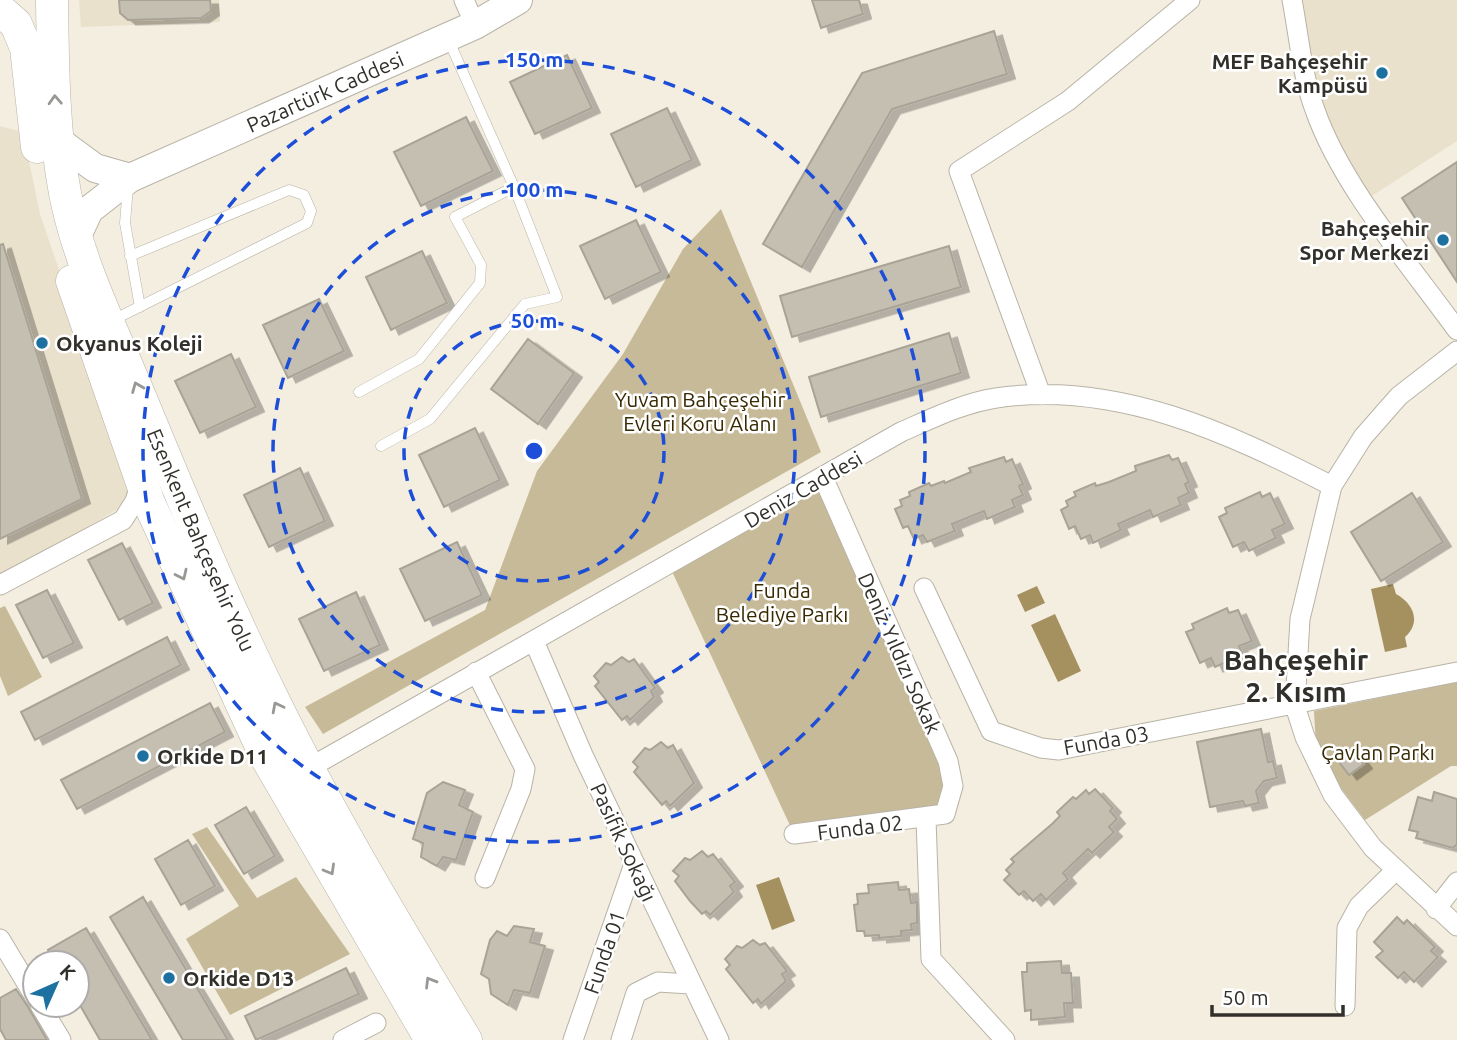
<svg xmlns="http://www.w3.org/2000/svg" width="1457" height="1040" font-family="Ubuntu,sans-serif">
	<defs>
		<filter id="shadow"><feDropShadow dx="8" dy="4.5" stdDeviation="0" flood-color="#0004"/></filter>
	</defs>
	<rect width="100%" height="100%" fill="#f4eee0"/>
	<path fill="#eae1cc" d="M79 0H219L220 22 81 27Z
		M1292 0H1457V141L1364 201 1325 134Z
		M0 126 23 132 40 214 131 481 127 498 116 510 0 580Z"/>
	<path fill="#c7ba98" d="M721 209 821 452 323 734 305 707 485 610 537 471 623 354 683 249Z
		M823 477 948 761 945 814 794 834 669 565Z
		M5 606 42 677 8 696 0 676V608Z
		M1457 682V766H1451L1365 820 1328 771 1316 747 1314 711Z
		M207 827 257 898 296 877 350 954 230 1015 186 939 239 906 192 834Z"/>
	<path fill="#a4915f" d="M1393 584 1396 594C1413 603 1422 622 1405 637L1407 647 1385 652 1371 589Z
		M1037 586 1045 603 1025 612 1017 595Z
		M1055 614 1081 671 1058 682 1031 625Z
		M779 877 795 921 772 930 756 885Z"/>
	<path fill="#c4bfb1" stroke="#a8a396" stroke-width="2" filter="url(#shadow)" d="M119 0H210L211 11 201 18 128 20 120 13Z
		M812 0H859L863 14 821 28Z
		M994 31 1007 74 892 109 802 267 763 244 862 73Z
		M567 55 592 108 535 134 510 82Z
		M667 108 692 160 636 187 611 134Z
		M466 117 493 171 421 206 394 152Z
		M1457 162V282L1402 198Z
		M636 220 661 272 605 299 580 246Z
		M3 244 82 499 0 539V245Z
		M949 246 961 287 792 337 780 296Z
		M422 251 447 303 391 330 366 277Z
		M319 299 344 351 288 378 263 325Z
		M949 333 961 373 821 417 809 377Z
		M528 339 574 373 538 424 491 389Z
		M231 354 256 407 200 433 175 381Z
		M475 428 500 480 444 507 419 455Z
		M1169 455 1172 460 1178 458 1189 482 1185 484 1189 493 1178 498 1181 505 1153 517 1150 510 1118 524 1121 530 1093 543 1090 535 1081 539 1075 526 1069 529 1061 510 1068 506 1066 501 1076 496 1074 492 1095 483 1096 486 1109 482 1136 471 1135 466Z
		M1004 457 1006 462 1012 459 1023 484 1019 486 1023 495 1012 500 1015 507 987 519 984 511 952 524 955 531 927 542 923 535 914 539 908 526 903 528 895 509 902 506 900 500 910 496 909 492 929 483 931 486 944 481 945 483 971 472 969 468Z
		M300 468 325 521 269 547 244 495Z
		M1260 492 1262 497 1270 493 1285 524 1272 530 1276 538 1249 551 1244 542 1233 547 1219 517 1227 513 1225 508Z
		M1412 493 1443 542 1381 581 1351 532Z
		M457 542 482 595 425 621 400 569Z
		M122 543 153 603 119 620 88 560Z
		M47 590 74 643 43 658 16 605Z
		M356 592 380 645 324 671 299 619Z
		M1227 608 1229 613 1238 610 1252 641 1239 646 1243 655 1215 667 1211 658 1200 663 1186 632 1194 629 1192 624Z
		M167 637 181 665 35 740 21 712Z
		M622 657 629 662 634 659 655 688 651 691 654 697 630 720 627 716 622 720 595 686 599 682 594 676 606 663 611 665Z
		M210 703 225 732 77 809 61 780Z
		M1261 729 1268 762 1273 761 1277 778 1264 781 1256 791 1259 803 1245 806 1243 801 1210 807 1197 742Z
		M661 742 668 748 673 745 694 783 670 806 666 801 662 805 634 772 638 767 633 762 645 748 650 750Z
		M1354 751 1364 764 1349 775 1339 762Z
		M443 782 465 790 459 805 473 812 456 860 443 857 437 866 421 857 423 843 413 839 427 793Z
		M1095 789 1113 808 1110 811 1117 819 1109 827 1114 832 1092 853 1088 849 1063 873 1068 879 1046 900 1041 894 1033 901 1024 891 1019 895 1004 880 1010 874 1006 870 1014 862 1011 859 1052 824 1060 816 1057 812 1073 797 1076 799 1086 790 1089 794Z
		M1434 792 1457 799V844L1453 848 1416 838 1418 832 1409 830 1418 797 1432 801Z
		M246 807 275 856 244 874 215 825Z
		M188 840 215 886 181 905 155 859Z
		M702 851 708 857 713 854 735 882 730 886 734 892 710 915 706 911 702 914 690 901 675 881 679 876 673 871 685 858 690 860Z
		M898 882 899 890 909 889 911 903 917 902V923L911 924 912 930 901 931V936L879 938V935L865 936 864 931H857L854 905 858 904 857 894 869 893 868 885Z
		M143 897 228 1040H183L110 917Z
		M1397 917 1404 924 1407 920 1435 947 1431 951 1438 957 1414 982 1404 972 1398 978 1376 957 1383 951 1374 942Z
		M514 926 534 929 530 942 545 946 530 993 514 990 508 1005 491 994 489 979 481 974 490 940 497 931 507 936Z
		M86 928 152 1040H100L77 1000V963H55L48 950Z
		M753 940 760 945 765 943 787 971 782 974 786 981 761 1004 758 999 753 1003 726 969 730 965 725 959 737 946 742 948Z
		M1061 961 1062 973H1071L1073 1003H1064L1065 1017 1031 1020V1010L1025 1011 1022 972H1027V963Z
		M346 968 359 994 256 1040 245 1016Z
		M16 989 28 1007 47 1040H6L0 1029V998Z"/>
	<g fill="none" stroke-linecap="round" stroke-linejoin="round">
		<defs>
			<path id="lane" d="M128 187 125 223 140 307
				M111 321 307 223 311 211 304 195 289 190 130 256
				M359 392 419 359 480 283 481 265 455 217 514 187
				M381 446 430 419 525 304 557 297 514 187 449 41"/>
			<path id="street" d="M464 0 475 25
				M1292 0C1299 36 1302 76 1315 110 1341 185 1410 265 1457 330
				M1457 351 1399 396 1363 437 1332 486 1300 619 1295 706 1305 737 1333 795 1373 848 1457 926
				M1041 395 959 171 1068 101 1190 0
				M0 585 123 520 135 501 141 482
				M924 588 991 731 1041 748 1059 750 1457 672
				M534 641 583 755 719 1040
				M476 672 525 769 521 789 485 878
				M309 768 901 432C931 419 963 403 996 398 1116 380 1229 433 1332 486
				M926 819 931 959 1005 1040
				M794 834 945 814 953 786 948 761 823 477
				M1436 909 1457 882
				M0 939 35 997
				M40 1005 61 1040
				M1345 1006 1347 928 1359 906 1396 870
				M343 1040 376 1023
				M573 1040 634 864
				M621 1040 636 993 658 982 690 984"/>
			<g id="secondary">
				<path d="M57 140 95 168 130 178"/>
				<path id="s1" d="M76 238 89 210 130 178 475 25 518 0"/>
			</g>
			<g id="primary">
				<path id="s2" d="M52 0C53 64 53 130 65 193 79 266 116 337 144 406 184 503 224 599 270 693 328 812 397 926 466 1040"/>
				<path d="M0 10 16 24 26 48 37 147"/>
				<path d="M72 281 149 503 266 757 431 1040"/>
			</g>
		</defs>
		<use href="#lane" stroke="#b8b3a6" stroke-width="11"/>
		<use href="#street" stroke="#b8b3a6" stroke-width="21"/>
		<use href="#secondary" stroke="#b8b3a6" stroke-width="30"/>
		<use href="#primary" stroke="#b8b3a6" stroke-width="33"/>
		<use href="#lane" stroke="#fff" stroke-width="10"/>
		<use href="#street" stroke="#fff" stroke-width="19"/>
		<use href="#secondary" stroke="#fff" stroke-width="28"/>
		<use href="#primary" stroke="#fff" stroke-width="32"/>
	</g>
	<defs><path id="oneway-chevron" d="M-2-3.5L2.5 0L-2 3.5" fill="none" stroke-width="1.6" stroke-linecap="round" stroke-linejoin="round" transform="scale(1.75)"/></defs>
	<g stroke="#989895">
		<use href="#oneway-chevron" transform="translate(55 100) rotate(-93)"/>
		<use href="#oneway-chevron" transform="translate(137 387) rotate(-112)"/>
		<use href="#oneway-chevron" transform="translate(182 575) rotate(65)"/>
		<use href="#oneway-chevron" transform="translate(277 707) rotate(-117)"/>
		<use href="#oneway-chevron" transform="translate(330 870) rotate(60)"/>
		<use href="#oneway-chevron" transform="translate(430 982) rotate(-121)"/>
	</g>
	<g fill="none" stroke="#1d4ed8" stroke-width="3.5" stroke-dasharray="12 9">
		<circle cx="534" cy="451" r="130"/>
		<circle cx="534" cy="451" r="261"/>
		<circle cx="534" cy="451" r="391"/>
	</g>
	<g fill="#1c71a1" stroke="#fff" stroke-width="2.5">
		<circle cx="1382" cy="73" r="7"/>
		<circle cx="1443" cy="240" r="7"/>
		<circle cx="42" cy="343" r="7"/>
		<circle cx="143" cy="756" r="7"/>
		<circle cx="169" cy="978" r="7"/>
	</g>
	<g text-anchor="middle" dominant-baseline="central" stroke-width="5" stroke-linejoin="round" paint-order="stroke">
		<g font-size="21" font-weight="bold" fill="#32302b" stroke="#fff" text-anchor="start">
			<text x="1368" y="61" text-anchor="end">MEF Bahçeşehir<tspan x="1368" dy="24">Kampüsü</tspan></text>
			<text x="1429" y="228" text-anchor="end">Bahçeşehir<tspan x="1429" dy="24">Spor Merkezi</tspan></text>
			<text x="56" y="343">Okyanus Koleji</text>
			<text x="157" y="756">Orkide D11</text>
			<text x="183" y="978">Orkide D13</text>
		</g>
		<g font-size="21" fill="#32302b" stroke="#fff">
			<text stroke="none"><textPath href="#s1" startOffset="296">Pazartürk Caddesi</textPath></text>
			<text transform="translate(803 489) rotate(-30)">Deniz Caddesi</text>
			<text stroke="none"><textPath href="#s2" startOffset="567">Esenkent Bahçeşehir Yolu</textPath></text>
			<text transform="translate(900 653) rotate(66)">Deniz Yıldızı Sokak</text>
			<text transform="translate(1106 740) rotate(-10)">Funda 03</text>
			<text transform="translate(860 827) rotate(-7)">Funda 02</text>
			<text transform="translate(624 842) rotate(65)">Pasifik Sokağı</text>
			<text transform="translate(604 952) rotate(-71)">Funda 01</text>
		</g>
		<g font-size="21" fill="#372900" stroke="#fff">
			<text x="700" y="399">Yuvam Bahçeşehir<tspan x="700" dy="24">Evleri Koru Alanı</tspan></text>
			<text x="782" y="590">Funda<tspan x="782" dy="24">Belediye Parkı</tspan></text>
			<text x="1378" y="752">Çavlan Parkı</text>
		</g>
		<g font-size="28" font-weight="bold" fill="#32302b" stroke="#fff">
			<text x="1296" y="659">Bahçeşehir<tspan x="1296" dy="32">2. Kısım</tspan></text>
		</g>
	</g>
	<circle cx="534" cy="451" r="10" fill="#1d4ed8" stroke="#fff" stroke-width="3.5"/>
	<g font-size="21" text-anchor="middle" font-weight="bold" fill="#1d4ed8" stroke="#fff" stroke-width="5" stroke-linejoin="round" paint-order="stroke">
		<text x="534" y="67">150 m</text>
		<text x="534" y="197">100 m</text>
		<text x="534" y="328">50 m</text>
	</g>
	<g transform="translate(56 984) rotate(45)"><circle r="33" fill="#ffffff" stroke="#adacaa" stroke-width="2"/>
	<path d="M0-5L12 26L0 18L-12 26Z" fill="#1c71a1"/>
	<text y="-10" font-size="19" font-weight="bold" text-anchor="middle" fill="#32302b">K</text>
	</g>
	<path d="M1212 1005v10h131v-10" fill="none" stroke="#32302b" stroke-width="3.5"/>
	<text x="1222" y="1005" font-size="21" fill="#32302b" stroke="#ffffff" stroke-width="5" paint-order="stroke">50 m</text>
</svg>
